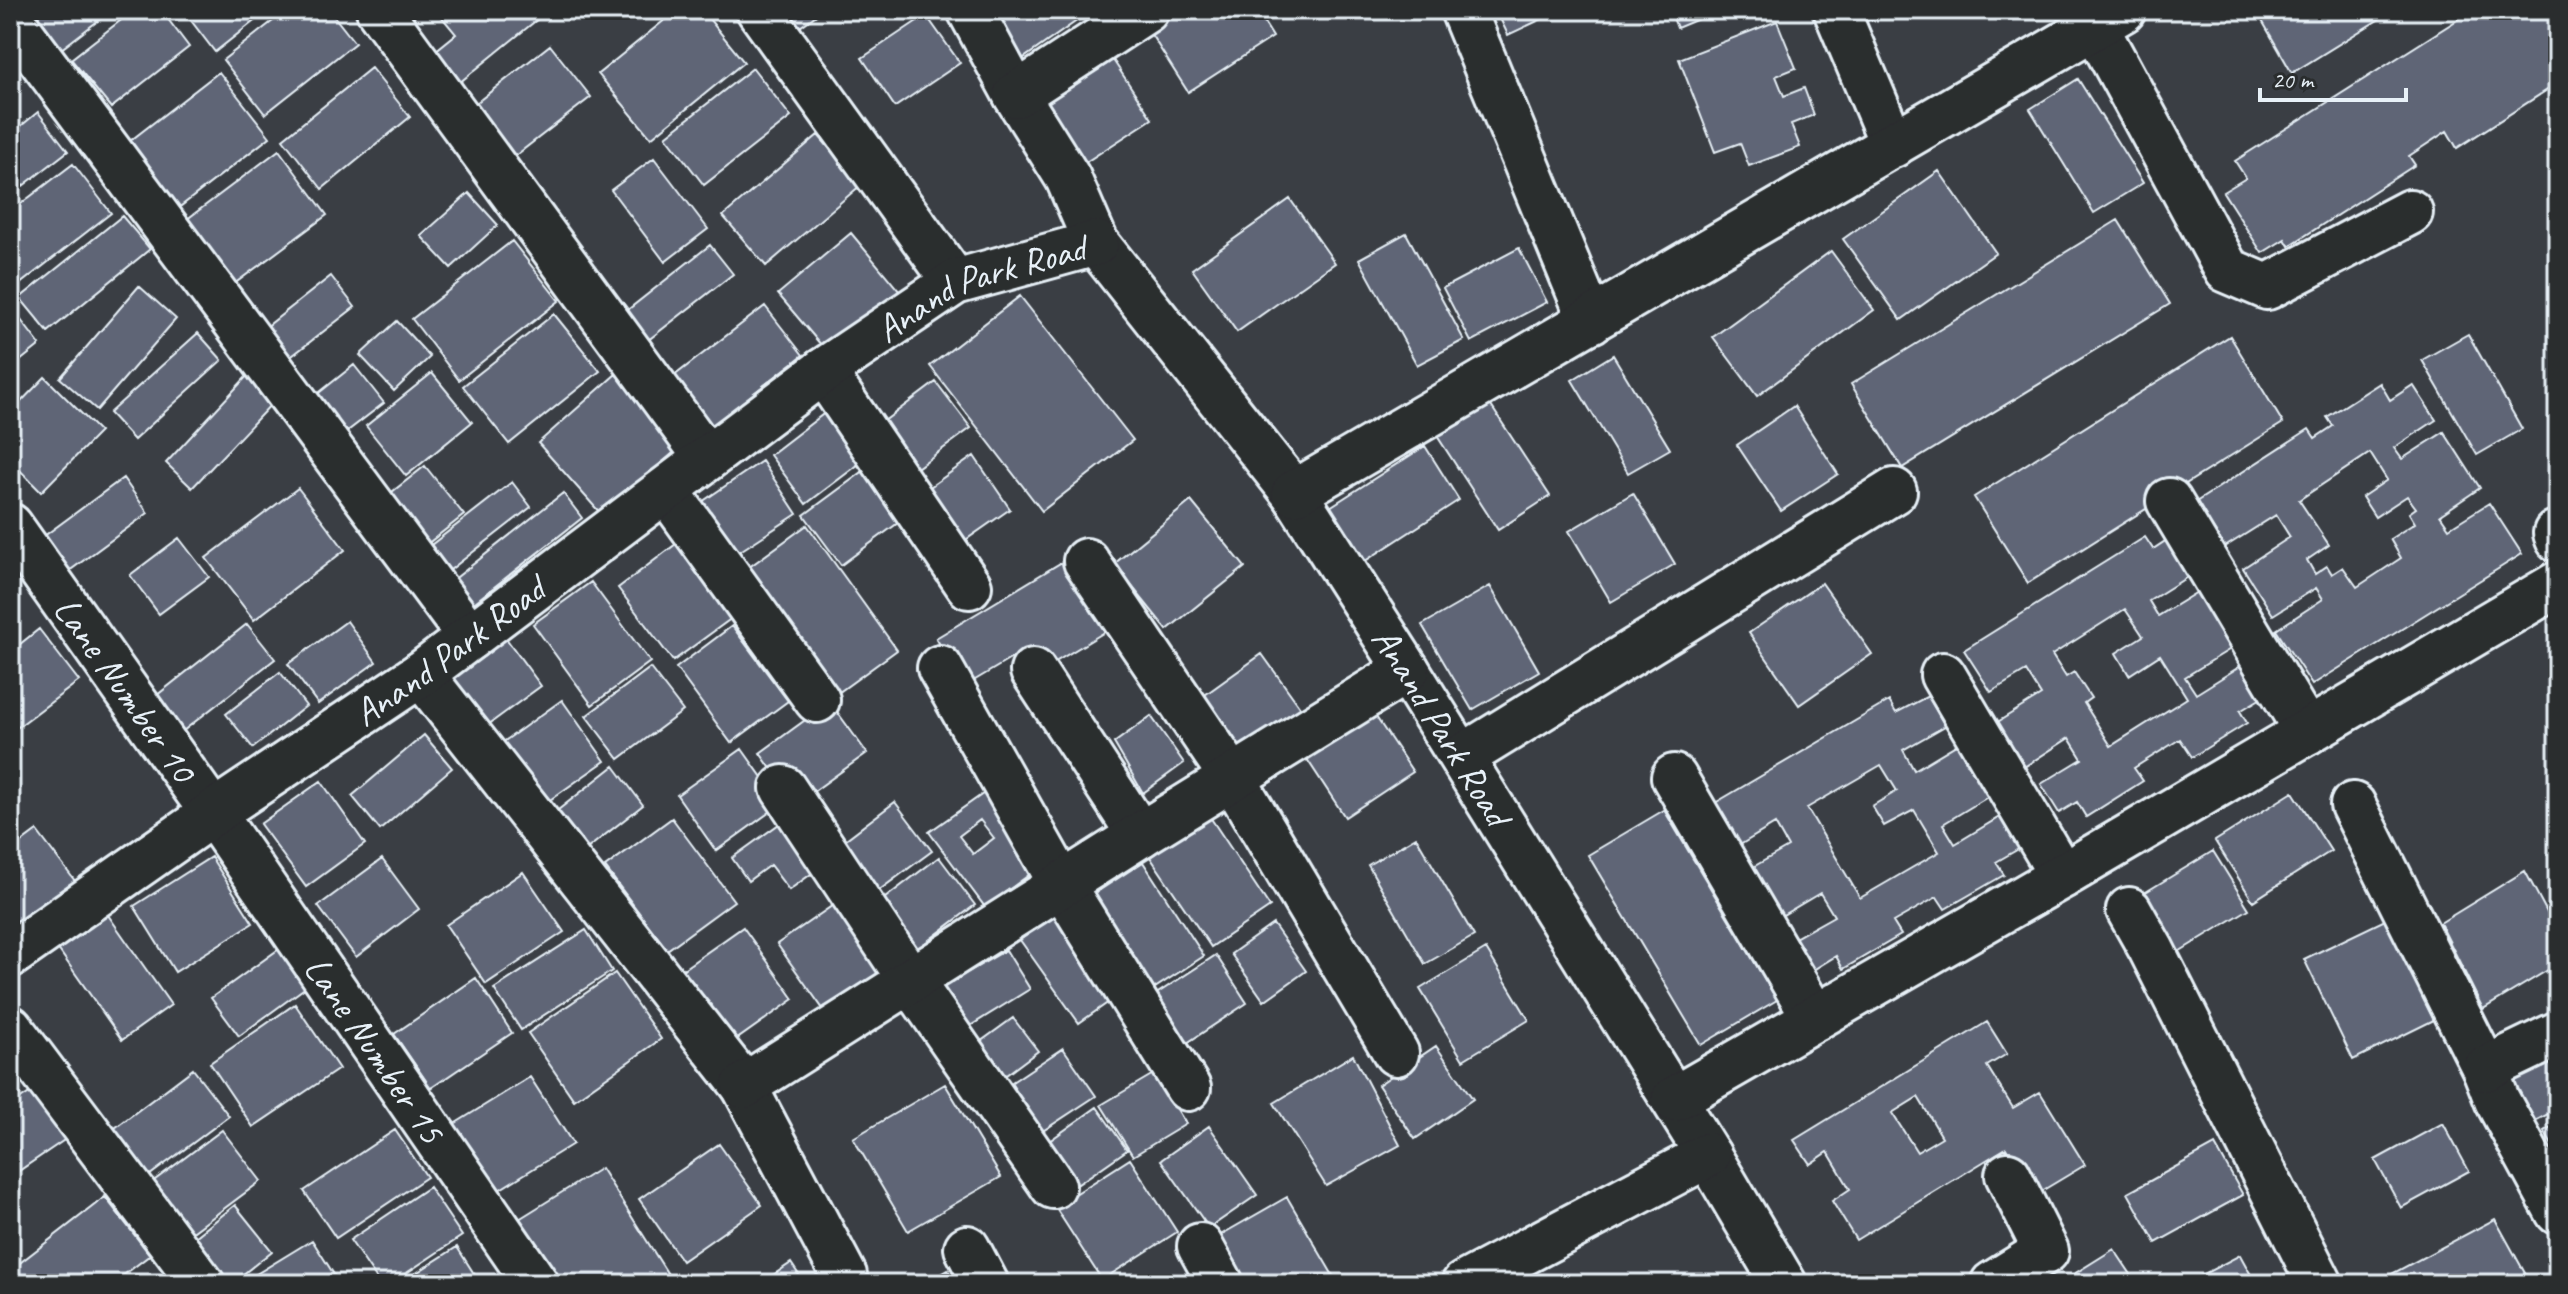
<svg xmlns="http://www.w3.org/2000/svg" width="2568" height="1294" font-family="Caveat,sans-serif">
	<rect width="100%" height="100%" fill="#3a3e44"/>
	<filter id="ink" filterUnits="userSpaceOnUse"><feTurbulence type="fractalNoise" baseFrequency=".0125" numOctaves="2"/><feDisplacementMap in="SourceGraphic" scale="16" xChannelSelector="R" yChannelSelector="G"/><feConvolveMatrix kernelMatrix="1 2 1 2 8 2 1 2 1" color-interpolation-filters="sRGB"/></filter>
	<g filter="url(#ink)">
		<path fill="#5f6576" stroke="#e8f1f8" stroke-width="2" fill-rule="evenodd" d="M23 10H112L56 53Z
			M134 10H161L189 47 111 108 71 59Z
			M183 10H268L215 52Z
			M287 10H329L355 43 265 114 223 60Z
			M436 10H549L454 87 429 56 456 34Z
			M677 10H702L744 62 651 138 598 74Z
			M764 10H823L785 38Z
			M971 10H1071L1078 20 1011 67Z
			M1175 10H1256L1273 37 1188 92 1147 28Z
			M1496 10H1561L1508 35Z
			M1670 10H1720L1677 28Z
			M1842 10H1892L1849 29Z
			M2256 10H2394L2292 73Z
			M2473 10H2558V83L2457 148 2447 131 2409 156 2415 165 2289 246 2285 239 2262 253 2223 192 2246 178 2235 161Z
			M926 15 960 63 895 107 862 58Z
			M1777 21 1796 68 1776 76 1784 96 1804 88 1814 115 1791 124 1800 147 1749 166 1740 143 1715 152 1679 59Z
			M550 45 591 97 506 163 466 111Z
			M1113 60 1152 119 1072 171 1033 111Z
			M371 68 410 117 322 189 283 139Z
			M753 68 791 117 704 185 666 136Z
			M219 72 270 137 172 213 121 148Z
			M2078 79 2143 183 2094 213 2030 109Z
			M38 112 68 151 10 196V135Z
			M818 135 861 185 766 266 723 216Z
			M279 150 327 215 226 290 178 226Z
			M654 158 708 229 665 262 611 190Z
			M73 164 111 213 20 284 10 271V212Z
			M1939 171 1996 253 1901 320 1843 239Z
			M469 193 498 225 451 268 421 236Z
			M1290 199 1335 263 1237 332 1192 269Z
			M122 216 150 249 48 332 20 298Z
			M2118 220 2170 304 1902 468 1851 384Z
			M851 233 900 292 827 352 778 294Z
			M1406 233 1464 340 1417 365 1359 259Z
			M512 241 559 301 459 380 412 319Z
			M710 245 733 274 638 348 615 320Z
			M1519 248 1547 302 1471 342 1443 288Z
			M1831 251 1874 310 1757 396 1713 337Z
			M331 276 355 307 275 369 251 339Z
			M139 286 176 319 97 410 60 378Z
			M1020 296 1133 440 1042 511 930 366Z
			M765 306 803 355 699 436 661 386Z
			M11 307 40 345 10 369V308Z
			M554 314 600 371 509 444 463 386Z
			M397 321 430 357 394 391 360 355Z
			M198 333 222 360 134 440 109 413Z
			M2468 334 2522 429 2477 455 2422 360Z
			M2230 336 2283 423 2028 583 1974 497Z
			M1613 355 1670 449 1628 473 1572 380Z
			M354 365 384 403 345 433 315 396Z
			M432 373 472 422 406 476 366 426Z
			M616 374 680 447 602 515 538 443Z
			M248 375 275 400 192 488 166 463Z
			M45 377 100 432 41 492 10 460V413Z
			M936 382 971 428 906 476 871 431Z
			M2380 383 2390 400 2413 385 2436 420 2394 448 2402 459 2444 432 2480 488 2440 515 2449 528 2489 503 2522 554 2312 685 2276 630 2323 599 2316 588 2273 615 2243 568 2290 537 2276 515 2225 547 2196 502 2309 429 2315 438 2333 426 2327 417ZM2370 453 2387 480 2362 497 2375 517 2407 496 2416 508 2409 513 2415 523 2390 539 2401 558 2357 587 2343 567 2332 574 2327 566 2315 574 2307 560 2329 545 2299 500Z
			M1482 392 1550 496 1498 530 1430 425Z
			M1794 406 1838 474 1781 511 1737 445Z
			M826 412 863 461 806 504 770 455Z
			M1425 446 1459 500 1365 561 1330 507Z
			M974 456 1010 509 957 546 920 494Z
			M762 461 797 514 728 559 693 508Z
			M425 466 464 515 417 552 378 503Z
			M865 470 902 520 841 565 804 515Z
			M123 478 148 513 61 577 36 542Z
			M512 482 531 507 441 577 422 552Z
			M298 488 345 550 254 620 206 558Z
			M563 493 582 518 466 609 447 585Z
			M1633 493 1675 564 1611 602 1569 531Z
			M1191 501 1245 567 1167 630 1114 564Z
			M807 525 897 650 831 698 741 573Z
			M2145 537 2153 549 2170 538 2192 574 2149 601 2158 616 2202 589 2237 645 2185 677 2196 694 2247 662 2268 694 2240 711 2247 723 2192 757 2180 739 2134 768 2143 781 2086 817 2077 802 2059 813 2041 784 2082 759 2069 738 2024 767 1996 723 2041 695 2026 671 1991 692 1964 650ZM2125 609 2143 636 2116 653 2129 675 2160 655 2187 698 2111 746 2084 703 2091 698 2074 672 2066 677 2052 655Z
			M179 538 209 577 159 614 130 575Z
			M680 541 736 615 673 661 618 588Z
			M1067 559 1108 630 1042 670 1029 648 965 686 936 638Z
			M591 582 650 662 592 705 533 624Z
			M1822 583 1872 654 1799 705 1749 633Z
			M1490 586 1539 671 1472 710 1422 625Z
			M347 621 376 662 318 704 288 664Z
			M247 624 275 659 183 731 156 696Z
			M497 626 541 686 481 730 438 670Z
			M732 626 788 701 731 743 676 668Z
			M39 629 79 681 10 733V652Z
			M1262 654 1305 714 1245 757 1202 697Z
			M650 668 683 711 619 759 586 716Z
			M280 672 306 706 253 748 226 714Z
			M1928 696 1945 726 1903 750 1914 770 1961 742 1991 795 1943 824 1955 844 2003 815 2022 847 1996 862 2004 875 1945 909 1937 897 1893 922 1901 935 1843 969 1836 956 1813 970 1795 938 1834 916 1820 893 1781 916 1753 867 1788 847 1775 824 1740 845 1715 803 1889 701 1896 713ZM1881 765 1897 791 1872 806 1884 826 1914 810 1939 852 1860 898 1807 808Z
			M562 700 605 761 537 809 495 748Z
			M830 702 867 753 796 804 760 753Z
			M1368 705 1413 772 1345 817 1301 750Z
			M1151 716 1184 763 1143 793 1114 743Z
			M424 735 452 768 380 830 352 796Z
			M742 749 781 804 716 851 677 795Z
			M614 766 643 805 578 856 548 818Z
			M321 781 365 844 306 887 260 824Z
			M990 789 1044 864 985 907 929 832ZM980 820 994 838 973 854 959 836Z
			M2293 792 2331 851 2253 901 2215 841Z
			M895 802 932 851 870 897 833 849Z
			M1664 810 1777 1000 1701 1045 1588 855Z
			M1206 811 1270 907 1211 947 1146 851Z
			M793 814 829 861 789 890 770 865 748 881 732 858Z
			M672 818 734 901 667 950 605 867Z
			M37 831 75 881 18 923 10 912V851Z
			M1416 837 1474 936 1425 964 1368 865Z
			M2213 851 2249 909 2167 959 2131 901Z
			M211 857 253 923 175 972 134 906Z
			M939 857 975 905 904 959 868 911Z
			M382 859 419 909 356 957 318 906Z
			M1143 862 1204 956 1138 999 1077 905Z
			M2525 871 2558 933V964L2483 1009 2440 923Z
			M523 872 564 932 486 984 446 925Z
			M842 899 897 979 833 1023 777 944Z
			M101 905 171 1005 122 1040 51 939Z
			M1057 913 1116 997 1079 1023 1020 940Z
			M2385 920 2434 1020 2353 1060 2304 959Z
			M1273 924 1306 971 1264 1001 1231 954Z
			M743 927 794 999 733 1042 682 970Z
			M586 930 612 971 521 1030 494 989Z
			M279 949 306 987 239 1036 211 998Z
			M1486 949 1529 1020 1463 1060 1420 989Z
			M1006 950 1030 989 962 1031 938 990Z
			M1216 955 1247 1003 1169 1055 1138 1006Z
			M615 973 661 1039 574 1100 528 1033Z
			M476 978 512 1033 431 1088 394 1034Z
			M295 1004 339 1069 253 1127 210 1063Z
			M1013 1018 1038 1051 998 1081 973 1047Z
			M1987 1022 2007 1054 1987 1066 2013 1108 2040 1092 2085 1165 2035 1195 2006 1148 1856 1240 1832 1201 1850 1189 1828 1152 1810 1164 1794 1140ZM1918 1097 1942 1137 1917 1152 1892 1113Z
			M1436 1046 1473 1099 1415 1139 1378 1085Z
			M1063 1048 1096 1096 1035 1136 1003 1088Z
			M2558 1053V1109L2535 1121 2512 1079Z
			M1353 1055 1400 1145 1326 1186 1274 1103Z
			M193 1069 229 1116 142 1181 107 1134Z
			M1155 1073 1186 1124 1133 1156 1101 1105Z
			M530 1077 573 1144 494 1193 451 1126Z
			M43 1084 76 1132 10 1177V1106Z
			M945 1084 1001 1177 908 1231 853 1138Z
			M1097 1107 1127 1150 1068 1191 1038 1149Z
			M2443 1123 2469 1171 2401 1208 2375 1160Z
			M2558 1123V1156L2544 1131Z
			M1209 1126 1257 1195 1209 1228 1161 1160Z
			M222 1130 261 1181 186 1237 147 1186Z
			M395 1130 427 1177 336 1238 304 1191Z
			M719 1144 762 1205 682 1261 639 1199Z
			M2215 1145 2243 1195 2156 1243 2128 1193Z
			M1130 1159 1177 1232 1102 1280 1055 1207Z
			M601 1168 669 1276 655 1284H548L511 1224Z
			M429 1187 462 1236 390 1284H380L350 1240Z
			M105 1197 150 1255 112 1284H23L12 1269Z
			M1287 1197 1338 1284H1235L1210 1241Z
			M235 1205 272 1251 231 1284H223L189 1242Z
			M2495 1219 2531 1284H2373Z
			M312 1240 340 1284H240Z
			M457 1247 478 1280 471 1284H399Z
			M2114 1249 2134 1279 2126 1284H2058Z
			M2240 1255 2256 1284H2185Z
			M791 1263 805 1284H760Z
			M948 1270 957 1284H924Z"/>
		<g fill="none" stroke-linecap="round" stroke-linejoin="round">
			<defs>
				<g id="minor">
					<path d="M379 10 707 458"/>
					<path d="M759 10 955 282"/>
					<path id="s1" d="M970 10 1016 95 1068 178 1096 243 1294 493 1407 670 1708 1155 1784 1284"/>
					<path d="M1463 10 1591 321"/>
					<path d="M1836 10 1893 145"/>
					<path d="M10 18 470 637"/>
					<path d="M2095 26 2227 270 2267 287 2410 212"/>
					<path d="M1016 95 1146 10"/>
					<path d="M823 371 969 586"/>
					<path d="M666 490 817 700"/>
					<path d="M1294 493 2123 10"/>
					<path d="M2169 501 2307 732"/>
					<path id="s2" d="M10 526 213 813 536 1284"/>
					<path d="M2556 533 2558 539"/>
					<path d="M1086 561 1232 777 1396 1053"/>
					<path d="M940 668 1062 885 1188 1088"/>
					<path d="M1033 671 1140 835"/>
					<path d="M421 674 744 1086 844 1275"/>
					<path d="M1943 675 2062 876"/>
					<path d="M1462 757 1894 491"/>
					<path d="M1674 777 1815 1018"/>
					<path d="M783 788 911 981 1053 1186"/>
					<path d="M2353 805 2485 1069 2497 1100 2558 1212"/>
					<path d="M2129 910 2151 949 2320 1284"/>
					<path id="s3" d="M10 955 213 813 421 674 823 371 955 282 1096 243"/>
					<path d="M10 1028 202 1284"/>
					<path d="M2485 1069 2558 1034"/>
					<path d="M744 1086 1140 835 1407 670"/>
					<path d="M1674 1099 2062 876 2558 584"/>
					<path d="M1200 1246 1221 1284"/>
					<path d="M967 1248 986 1284"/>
					<path d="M1464 1284 1708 1155"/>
					<path d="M1993 1284 2046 1251 2008 1175"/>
				</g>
			</defs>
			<use href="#minor" stroke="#e8f1f8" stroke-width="50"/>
			<use href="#minor" stroke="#2a2d2e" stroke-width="44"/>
		</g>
	</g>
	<g text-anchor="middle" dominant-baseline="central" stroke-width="6" stroke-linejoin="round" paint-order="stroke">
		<g font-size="38" fill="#e8f1f8" stroke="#2a2d2e">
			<text stroke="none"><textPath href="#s3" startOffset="1182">Anand Park Road</textPath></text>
			<text stroke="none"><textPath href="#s3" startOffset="534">Anand Park Road</textPath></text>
			<text stroke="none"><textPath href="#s2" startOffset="200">Lane Number 10</textPath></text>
			<text stroke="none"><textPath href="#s1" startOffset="860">Anand Park Road</textPath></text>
			<text stroke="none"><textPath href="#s2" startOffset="638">Lane Number 15</textPath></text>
		</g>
	</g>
	<rect width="2568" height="1294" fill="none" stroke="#2a2d2e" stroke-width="40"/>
	<rect x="20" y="20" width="2528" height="1254" fill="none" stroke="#e8f1f8" stroke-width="3" filter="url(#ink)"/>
	<path d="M2260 88v12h146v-12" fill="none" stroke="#e8f1f8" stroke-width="4"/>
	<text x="2272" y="88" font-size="24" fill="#e8f1f8" stroke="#2a2d2e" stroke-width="6" paint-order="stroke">20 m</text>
</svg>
